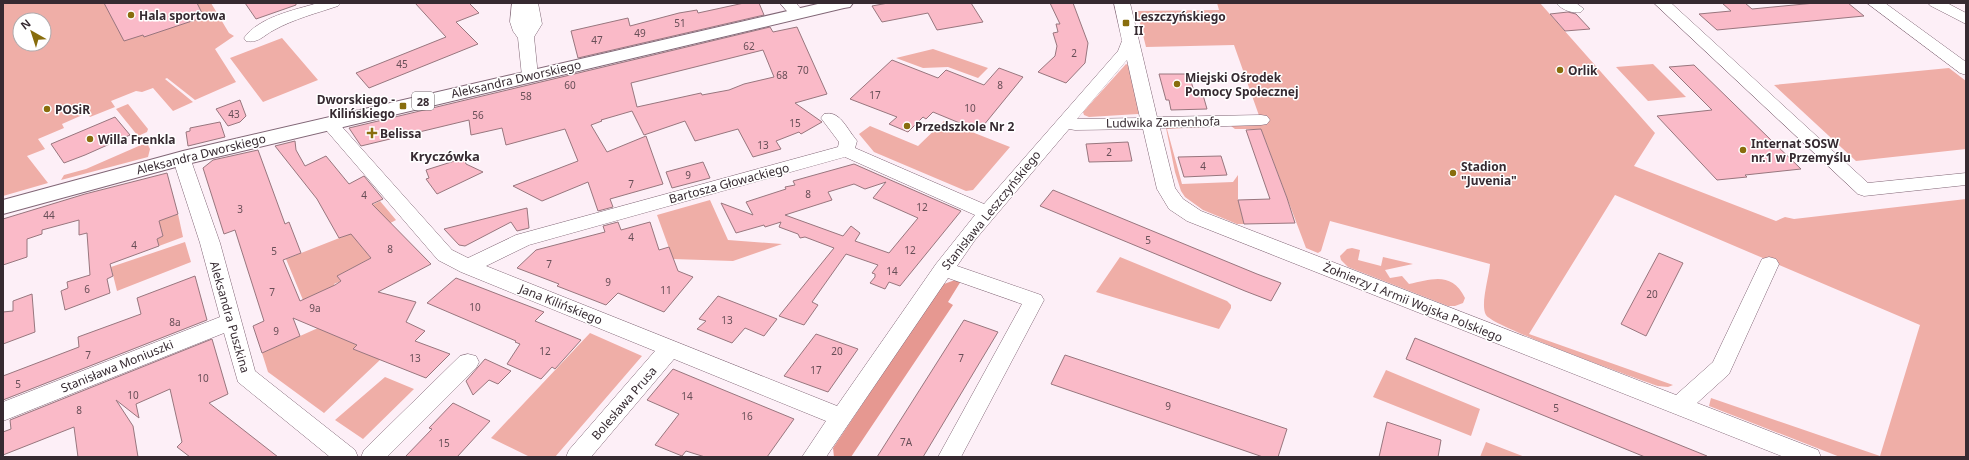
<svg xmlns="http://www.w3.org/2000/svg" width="1969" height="460" font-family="'Noto Sans',sans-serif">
	<rect width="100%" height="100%" fill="#fdeff7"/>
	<path fill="#efaea7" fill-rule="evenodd" d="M3 3H211L229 33 234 36 215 49 236 82 195 100 167 78 165 79 193 102 173 111 153 88 142 92 136 91 111 101 115 107 90 117 87 113 62 124 64 128 38 139 45 149 27 156 48 183 3 196ZM20 20H44V44H20Z
		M1217 3H1540L1655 133 1634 166 1776 221 1785 217 1794 219 1966 199V457H1840L1709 406 1711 398 1880 456 1920 325 1615 195 1529 334 1673 385 1668 387 1658 386C1635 378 1493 327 1486 315 1480 305 1489 277 1490 264L1330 221 1321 251 1318 253 1306 248 1261 129H1235L1231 126 1262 124 1234 45 1146 47 1137 11 1219 10Z
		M282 38 318 80 263 102 230 58Z
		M933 49 988 68 978 78 948 67 923 68 896 58Z
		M1126 64 1128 65 1140 112 1138 114 1089 117 1084 115 1083 112Z
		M1653 64 1686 97 1648 101 1616 67Z
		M1949 68 1966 81V149L1856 161 1774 85Z
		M128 104 148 129 147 132 138 136 116 109Z
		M944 121 1010 147 973 190 966 191 874 152 859 134 870 126 918 146Z
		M1219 126H1222L1167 129 1182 184 1233 182 1238 175V200L1244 224H1237L1203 210 1185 197 1181 191 1175 172 1166 128Z
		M141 145H148L150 149 148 157 61 180 64 175 86 169Z
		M710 200 728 240 782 244 733 261 673 259 657 215Z
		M380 201 396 220 357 241 371 258 337 276 341 281 334 284 336 288 325 290 303 300 286 259 347 235 346 218Z
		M178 214 183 237 159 246 157 239 163 236 161 228 155 230 153 223Z
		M185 242 191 262 117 291 111 267Z
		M1352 248 1360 250 1358 260 1381 266 1383 257 1413 264 1385 270 1390 278 1402 276 1409 284C1432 279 1452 271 1465 298L1463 303 1455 306H1448L1348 267 1341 260 1340 256 1347 249Z
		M1120 257 1227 301 1231 305V308L1219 329 1096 292Z
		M318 328 357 345 353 349 381 359 324 413 268 372 262 353Z
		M590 333 642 356 555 457H530L491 438Z
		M1386 370 1480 409 1471 436 1373 397Z
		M385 377 414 389 363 439 335 420Z
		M1486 442 1525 457H1480Z"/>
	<path fill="#e69891" d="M955 280 961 281 948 302 953 305 851 457H834L833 448 940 288 944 284Z"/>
	<path fill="#fabac8" stroke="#98767e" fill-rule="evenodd" d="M104 3H197L204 17 144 37 143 35 124 41Z
		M245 3H296V5L256 19Z
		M415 3H469L479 13 456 22 478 44 369 88 356 73 446 37Z
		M744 3H759L764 15 578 58 571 31 628 18 630 26 679 13 697 10 698 13Z
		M888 3H971L983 22 937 30 928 13 882 22 872 6Z
		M1050 3H1073L1088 43 1085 63 1066 83 1038 72 1055 56 1057 46 1053 33 1058 32 1056 24H1060Z
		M1722 3H1745L1752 9 1815 3H1848L1864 16 1717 30 1699 14 1731 11Z
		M1568 12 1576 14 1590 29 1565 31 1550 14Z
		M770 27 773 32 797 27 827 94 795 103 822 122 801 134 799 132 776 141 781 149 753 157 738 129 695 141 685 121 644 135 632 111 601 120 602 121 591 125 607 152 646 136 663 184 610 199 613 207 598 211 588 182 542 201 513 186 578 161 565 129 506 145 502 128 471 135 469 120 361 146 349 128ZM763 50 774 77 744 84 729 90 702 95 701 93 637 107 631 83Z
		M892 60 938 78 946 70 984 85 999 68 1023 77 979 131 933 112 926 119 923 117 908 132 889 124 897 117 850 99Z
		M1694 65 1771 140 1801 169 1745 175 1747 177 1717 180 1657 116 1712 110 1669 67Z
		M1159 74H1189L1195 95H1203L1207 109 1171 110 1169 100H1166Z
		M240 100 246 116 240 122 228 126 216 109Z
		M115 117 130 135 85 155 64 163 51 144Z
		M220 122 225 137 188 146 186 132 190 131V128Z
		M1261 129 1287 198 1295 223 1244 224 1238 200 1270 199 1246 130Z
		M295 141 296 150 305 166 326 156 349 184 364 176 383 199 372 204 431 264 378 292 416 302 406 322 425 331 415 341 450 354 426 378 353 349 357 345 293 318 300 336 262 353 253 326 264 321 235 230 224 234 203 168 213 160 258 150 285 224 289 222 301 253 283 260 300 301 335 285 341 281 337 276 371 258 351 234 339 238 317 199 275 146Z
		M1128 142 1132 161 1089 162 1086 144Z
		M1221 156 1227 175 1184 177 1178 157Z
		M464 158 466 164 483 172 437 194 426 179 429 178 426 170Z
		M703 162 710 178 672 188 666 172Z
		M854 164 961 211 900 286 889 282 885 289 870 283 875 277V274L872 273 878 265 846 254 812 302 818 305 804 325 779 316 834 248 805 237 800 238 798 234 779 227 781 222 765 227 764 225 736 233 721 203 753 215 746 202 786 189 785 187 795 185 793 181ZM886 182 873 198 918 218 889 253 855 241 860 233 851 226 843 236 785 215 832 200 828 192 854 184 865 189Z
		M167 173 178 214 159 221 163 236 157 239 159 246 110 264 113 276 107 279 110 293 65 310 61 291 68 288 67 282 90 275 87 233 79 235V220L42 230V234L27 239V257L3 265V219L85 194Z
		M1053 190 1257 274 1281 283 1271 301 1245 291 1040 206Z
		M527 208 529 228 517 231 511 222 465 246 459 245 444 229Z
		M618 222 621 230 650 222 659 250 669 247 678 271 693 277 664 312 618 293 606 305 557 286 559 284 517 268 536 250 605 232 603 226Z
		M1659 253 1683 263 1646 336 1621 324Z
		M195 276 207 320 3 400V376L79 347 78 337 141 314 137 298Z
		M456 278 544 312 535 321 581 340 555 369 552 367 541 379 507 364 520 344 515 342 516 341 427 303Z
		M32 294 35 332 3 344V312L13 311V301Z
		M718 296 777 319 764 336 745 328 732 343 697 329 706 321 699 319Z
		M964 320 998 332 923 457H877Z
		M816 334 858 349 828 392 784 376Z
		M1415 338 1707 456V457H1645L1406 359Z
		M212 339 228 394 209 403 278 457H190L177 447 182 442 170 389 136 404 139 418 116 400 133 426 138 457H78L74 427 3 455V432L11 429 10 420Z
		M1065 355 1287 429 1278 457H1263L1051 384Z
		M485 359 511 371 498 384 489 380 473 395 466 381Z
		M673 369 726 391 794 419 767 457H705L686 451 682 456 655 445 679 414 647 400Z
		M453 403 490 421 457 457H405L432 429 429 428Z
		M1387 422 1441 440 1438 457H1379Z"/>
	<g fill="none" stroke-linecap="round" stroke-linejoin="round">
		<defs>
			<path id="minor" d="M318 3H341L338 6C317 13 294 19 274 30 264 35 258 44 246 41L244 38C259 17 294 10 318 3Z
				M512 3H538L542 24 534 37 538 76 536 79 530 81 524 79 522 76 518 38 513 31 510 22Z
				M780 3H796L805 14 802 17H792Z
				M1114 3H1130L1157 117 1261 115 1267 116 1270 120 1267 124 1261 125 1160 128 1175 188 1183 199 1201 211 1676 395 1713 362 1762 259 1769 257 1776 259 1779 264 1729 374 1697 403 1818 450 1821 457H1784L1187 221 1169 209 1157 189 1143 129 1075 130 1069 129 975 240 957 266 1041 295 1044 300 961 457H938L1022 304 948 278 826 457H802L826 421 674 359 591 457H566L569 450 655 351 461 272 438 260 320 123 323 119 329 118 335 119 452 250 468 258 516 235 838 147 839 142 821 118 824 114C839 110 846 127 854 137L857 141 855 148 984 204 1118 51 1122 41ZM1127 60 1140 118 1077 119ZM845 157 975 215 936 264 837 406 486 266 529 245Z
				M1556 3H1576L1584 9 1581 12C1573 14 1562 10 1556 3Z
				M1654 3H1671L1868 183 1966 173V185L1864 196 1858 194Z
				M1867 3H1885L1966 62V75L1960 73Z
				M1928 3H1947L1966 13V24L1931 6Z
				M183 152 189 154 194 169 220 243 255 371 355 450 358 457H330L238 382 224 333 3 421V402L220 317 200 243 176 169 174 158 177 154Z
				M468 354 476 356 479 362 476 368 387 457H361L364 450 460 356Z"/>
			<path id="major" d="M822 3H853L850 7 844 8 183 165 3 214V200L183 151Z"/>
		</defs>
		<use href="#minor" stroke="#816676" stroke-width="1"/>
		<use href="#major" stroke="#816676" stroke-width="2"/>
		<use href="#minor" fill="#fff" fill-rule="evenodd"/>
		<use href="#major" fill="#fff" fill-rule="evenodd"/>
	</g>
	<g fill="#886d0d" stroke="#fff" stroke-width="1.5">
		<circle cx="131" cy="15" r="4"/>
		<rect x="1122" y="19" width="8" height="8" rx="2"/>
		<circle cx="1560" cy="70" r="4"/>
		<circle cx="1177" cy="84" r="4"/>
		<rect x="399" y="102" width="8" height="8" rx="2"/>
		<circle cx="47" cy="109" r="4"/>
		<circle cx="907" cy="126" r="4"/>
		<path d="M370 127h4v4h4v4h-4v4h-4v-4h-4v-4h4z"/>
		<circle cx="90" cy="139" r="4"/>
		<circle cx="1743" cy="150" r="4"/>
		<circle cx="1453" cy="173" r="4"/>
	</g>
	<g text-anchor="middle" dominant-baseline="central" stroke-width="3" stroke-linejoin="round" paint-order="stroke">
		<g font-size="10" fill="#674e57">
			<text x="680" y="23">51</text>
			<text x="640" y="33">49</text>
			<text x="597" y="40">47</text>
			<text x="749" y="46">62</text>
			<text x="1074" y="53">2</text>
			<text x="402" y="64">45</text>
			<text x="803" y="70">70</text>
			<text x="782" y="75">68</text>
			<text x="570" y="85">60</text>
			<text x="1000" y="85">8</text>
			<text x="875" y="95">17</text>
			<text x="526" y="96">58</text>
			<text x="970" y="108">10</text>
			<text x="234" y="114">43</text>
			<text x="478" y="115">56</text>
			<text x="795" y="123">15</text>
			<text x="763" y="145">13</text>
			<text x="1109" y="152">2</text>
			<text x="1203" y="166">4</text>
			<text x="688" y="175">9</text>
			<text x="631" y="184">7</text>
			<text x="808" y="194">8</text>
			<text x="364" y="195">4</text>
			<text x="922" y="207">12</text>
			<text x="240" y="209">3</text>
			<text x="49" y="215">44</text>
			<text x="631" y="237">4</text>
			<text x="1148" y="240">5</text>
			<text x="134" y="245">4</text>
			<text x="390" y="249">8</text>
			<text x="910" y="250">12</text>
			<text x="274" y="251">5</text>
			<text x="549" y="264">7</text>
			<text x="892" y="271">14</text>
			<text x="608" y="282">9</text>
			<text x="87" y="289">6</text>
			<text x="666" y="290">11</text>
			<text x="272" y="292">7</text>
			<text x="1652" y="294">20</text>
			<text x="475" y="307">10</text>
			<text x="315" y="308">9a</text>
			<text x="727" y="320">13</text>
			<text x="175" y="322">8a</text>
			<text x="276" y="331">9</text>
			<text x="545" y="351">12</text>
			<text x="837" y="351">20</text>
			<text x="88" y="355">7</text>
			<text x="415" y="358">13</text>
			<text x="961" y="358">7</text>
			<text x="816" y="370">17</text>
			<text x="203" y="378">10</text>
			<text x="18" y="384">5</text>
			<text x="133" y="395">10</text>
			<text x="687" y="396">14</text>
			<text x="1168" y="406">9</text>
			<text x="1556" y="408">5</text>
			<text x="79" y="410">8</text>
			<text x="747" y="416">16</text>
			<text x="906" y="442">7A</text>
			<text x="444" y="443">15</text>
		</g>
		<rect fill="#fff" stroke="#726a6f" stroke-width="1" x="412" y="92" width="22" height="18" rx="3"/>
		<g font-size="11" font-weight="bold" fill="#362a31">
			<text x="423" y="101">28</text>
		</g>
		<g font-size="12" font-weight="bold" fill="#362a31" stroke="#fff" text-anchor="start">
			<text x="139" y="15">Hala sportowa</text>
			<text x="1134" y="16">Leszczyńskiego<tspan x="1134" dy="14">II</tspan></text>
			<text x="1568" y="70">Orlik</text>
			<text x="1185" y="77">Miejski Ośrodek<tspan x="1185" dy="14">Pomocy Społecznej</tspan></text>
			<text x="395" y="99" text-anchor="end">Dworskiego -<tspan x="395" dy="14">Kilińskiego</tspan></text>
			<text x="55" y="109">POSiR</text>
			<text x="915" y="126">Przedszkole Nr 2</text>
			<text x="380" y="133">Belissa</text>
			<text x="98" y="139">Willa Frenkla</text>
			<text x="1751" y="143">Internat SOSW<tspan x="1751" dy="14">nr.1 w Przemyślu</tspan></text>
			<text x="1461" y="166">Stadion<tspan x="1461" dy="14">"Juvenia"</tspan></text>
		</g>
		<g font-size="12" fill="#362a31" stroke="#fff">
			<text transform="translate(516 79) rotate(-13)">Aleksandra Dworskiego</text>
			<text transform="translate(1163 122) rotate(-1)">Ludwika Zamenhofa</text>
			<text transform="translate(201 154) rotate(-14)">Aleksandra Dworskiego</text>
			<text transform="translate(729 183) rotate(-15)">Bartosza Głowackiego</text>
			<text transform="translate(991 210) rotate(-51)">Stanisława Leszczyńskiego</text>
			<text transform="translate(1413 302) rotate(22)">Żołnierzy I Armii Wojska Polskiego</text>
			<text transform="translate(561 304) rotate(22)">Jana Kilińskiego</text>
			<text transform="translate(230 317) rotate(74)">Aleksandra Puszkina</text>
			<text transform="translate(117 366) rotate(-22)">Stanisława Moniuszki</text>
			<text transform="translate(624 403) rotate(-49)">Bolesława Prusa</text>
		</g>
		<g font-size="13" font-weight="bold" fill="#362a31" stroke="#fff">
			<text x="445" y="156">Kryczówka</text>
		</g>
	</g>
	<rect width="1969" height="460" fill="none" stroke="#362a31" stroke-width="8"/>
	<g transform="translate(32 32) rotate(321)"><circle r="19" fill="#ffffff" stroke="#afaaad"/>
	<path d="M0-3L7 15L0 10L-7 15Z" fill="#886d0d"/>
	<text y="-6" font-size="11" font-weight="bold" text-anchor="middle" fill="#362a31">N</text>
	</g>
</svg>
